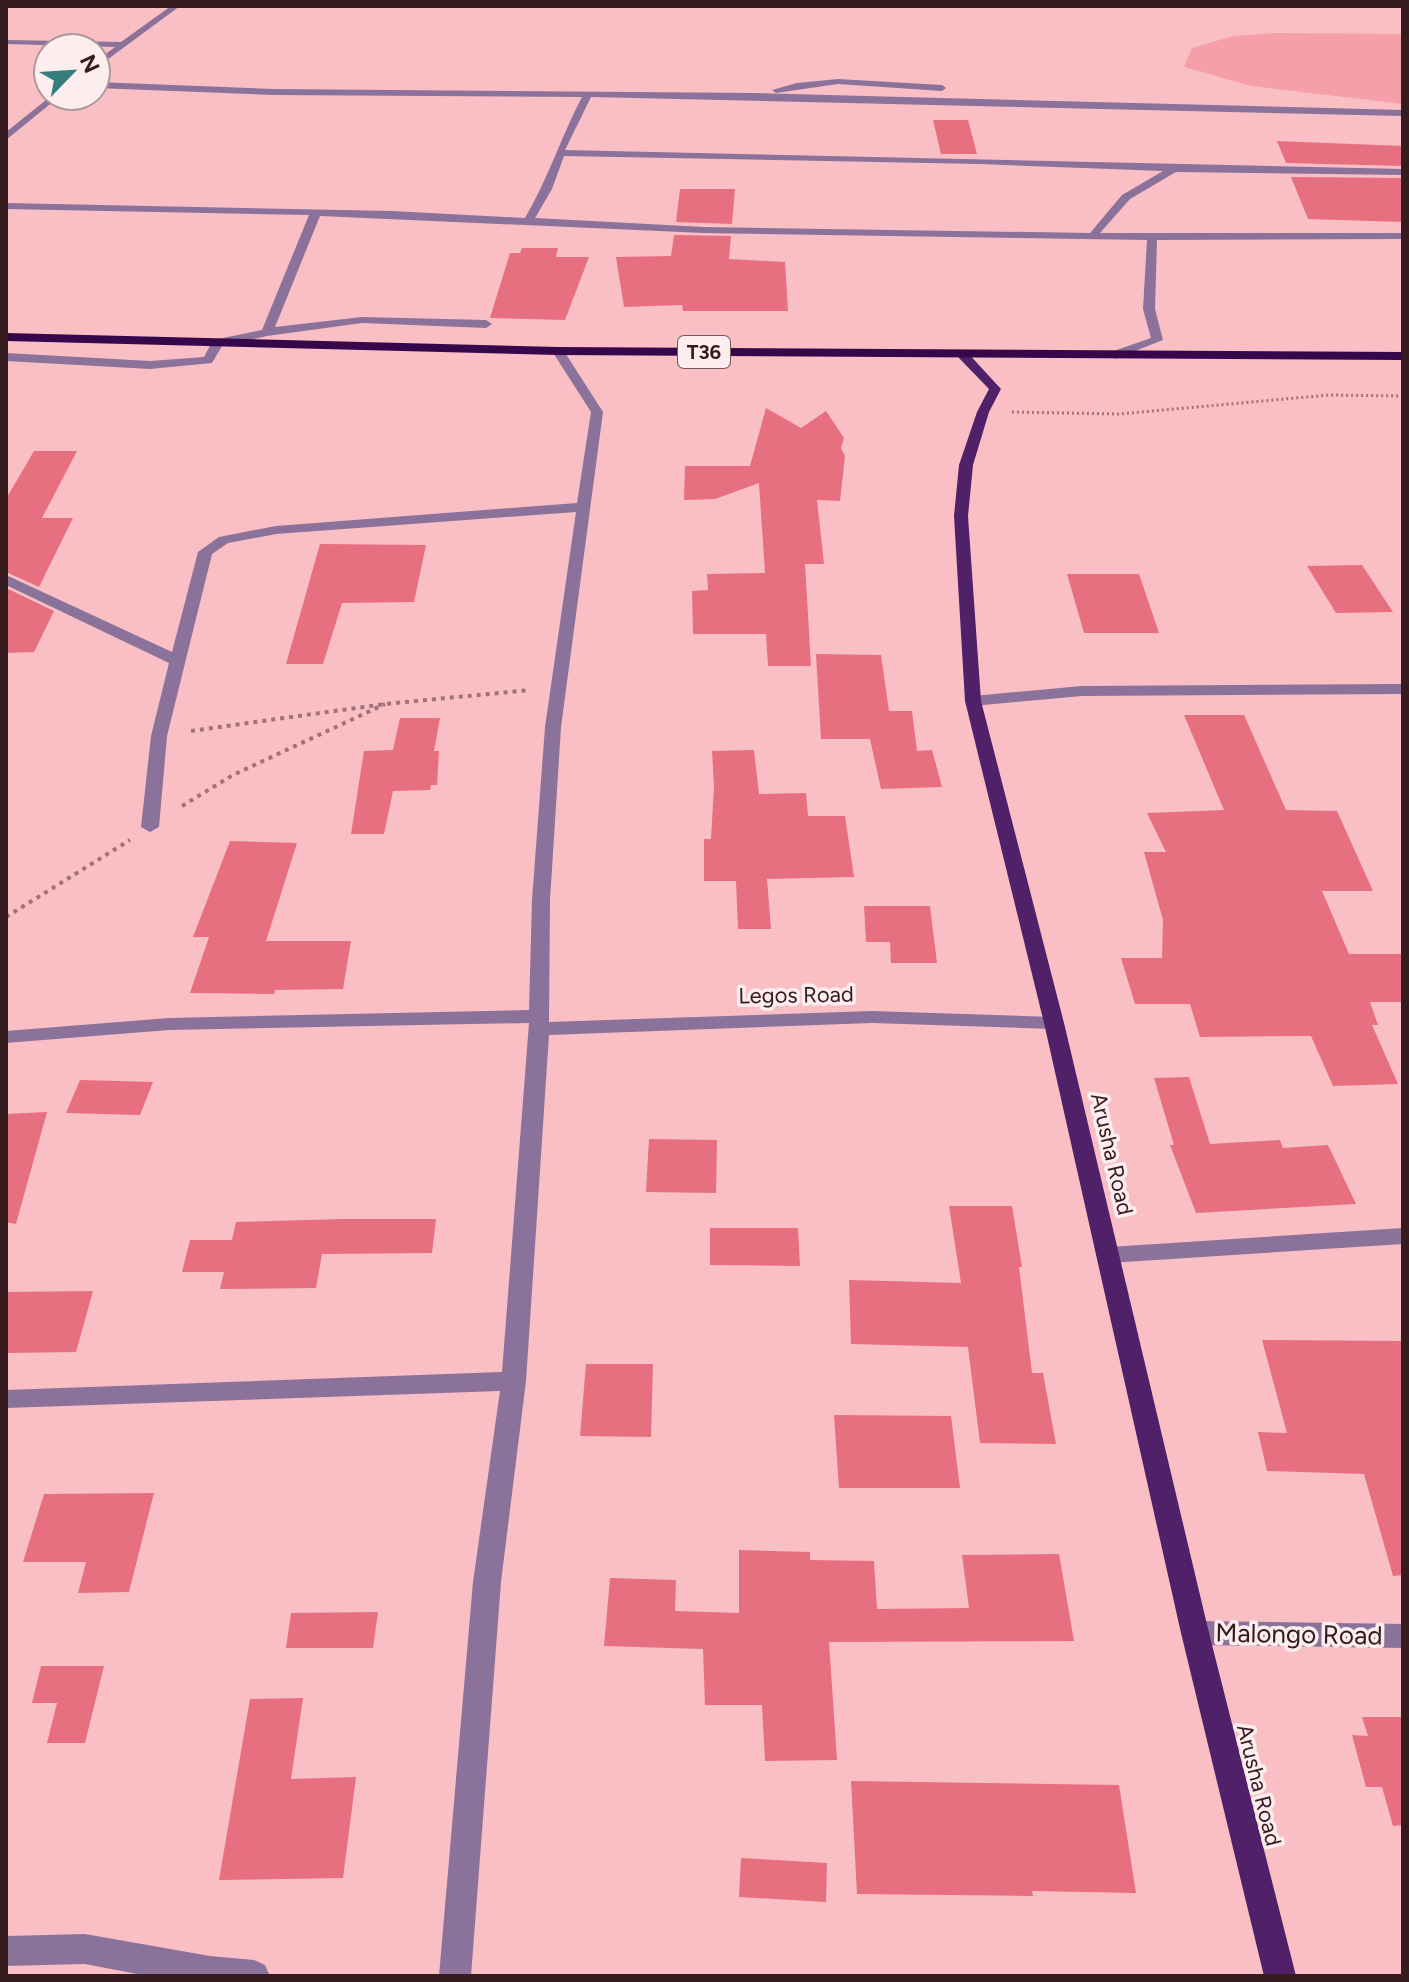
<svg xmlns="http://www.w3.org/2000/svg" width="1409" height="1982" font-family="Figtree,sans-serif">
	<rect width="100%" height="100%" fill="#fabfc4"/>
	<path fill="#f59fa9" d="M1276 33 1403 34V104L1251 86 1184 67 1192 48 1233 36Z"/>
	<path fill="#e66f80" d="M933 120H968L977 154H941Z
		M1277 141 1403 146V166L1286 163Z
		M1291 177 1403 178V222L1308 219Z
		M680 189H735L732 224 676 222Z
		M674 235 731 236 729 259 785 262 788 311H683L682 305 624 307 616 257 671 256Z
		M522 248H558L556 257H589L565 320 490 318 510 253H520Z
		M766 408 801 428 826 411 844 438 841 448 845 456 840 501 817 500 824 564H805L811 666H768L766 634H693L692 591 708 590 707 574 765 573 759 483 715 499 684 500 685 466H750Z
		M34 451H77L42 518H73L39 587 6 572V499Z
		M320 544 426 545 414 602 342 603 323 664H286Z
		M1362 565 1393 612 1336 613 1307 566Z
		M1067 574H1139L1159 633H1084Z
		M6 588 54 611 34 652 6 653Z
		M816 654 881 655 889 711H912L917 751 932 750 942 787 881 789 870 739H821Z
		M1184 715H1244L1286 810 1337 811 1373 891H1322L1349 954H1403V1002H1370L1378 1025H1372L1398 1084 1333 1086 1311 1036 1200 1037 1190 1004H1135L1121 958H1162L1163 920 1144 852H1166L1147 813 1224 810Z
		M400 718H440L434 751H439L437 785H431L430 790 393 791 384 834H351L364 751 393 750Z
		M754 750 759 794 806 793 808 816H845L854 877 767 879 771 929H738L736 881H704V839H711L714 786 712 751Z
		M230 841 297 843 266 941H351L343 989 275 990 274 994 190 993 209 937H193Z
		M864 906H930L937 963H891L890 942H866Z
		M1189 1077 1210 1144 1280 1140 1283 1148 1328 1145 1356 1204 1196 1213 1170 1145H1174L1154 1078Z
		M80 1080 153 1082 140 1115 66 1113Z
		M47 1112 16 1224 6 1222V1114Z
		M649 1139 717 1140 716 1193 646 1192Z
		M949 1206H1012L1022 1267H1019L1032 1373H1043L1056 1444 980 1443 968 1347 851 1344 849 1280 961 1283Z
		M341 1219H436L432 1253 322 1254 316 1288 220 1289 224 1272H182L190 1240H232L236 1222Z
		M710 1228H798L800 1266 710 1265Z
		M93 1291 76 1352 6 1353V1292Z
		M1262 1340 1403 1341V1575L1393 1576 1364 1474 1267 1471 1258 1432 1287 1433Z
		M586 1364H653L651 1437 580 1436Z
		M834 1415 951 1416 960 1488H839Z
		M154 1493 129 1592 78 1593 86 1562H23L44 1494Z
		M739 1550 810 1552V1560L874 1561 877 1609 969 1608 962 1555 1059 1554 1074 1641 829 1642 837 1760 765 1761 762 1705H705L703 1649 604 1646 610 1578 676 1580 675 1611 739 1613Z
		M378 1612 373 1648H286L291 1613Z
		M41 1666H104L85 1743H47L57 1703H32Z
		M303 1698 291 1779 356 1777 343 1878 219 1880 250 1699Z
		M1362 1717H1403V1825L1393 1826 1382 1787H1366L1352 1735 1368 1736Z
		M851 1781 1119 1785 1136 1893 1032 1891 1033 1896 857 1894Z
		M741 1858 827 1863 826 1902 739 1897Z"/>
	<g fill="none" stroke-linecap="round" stroke-linejoin="round">
		<path stroke="#9f7377" stroke-width="3" stroke-dasharray="2 3" stroke-linecap="butt" d="M1012 412 1119 414 1329 395 1403 396"/>
		<path stroke="#9f7377" stroke-width="4" stroke-dasharray="4 5" stroke-linecap="butt" d="M191 731 385 704 530 690
			M182 806 233 775 385 704
			M6 917 130 840"/>
		<path fill="#8b729a" fill-rule="evenodd" d="M171 6H180L96 68V61L115 47 6 44V40L121 42Z
			M838 79 942 85 946 88 942 91 838 84 776 93 772 90 797 83Z
			M96 82 274 89 753 93 1403 110V116L591 97 565 150 1403 169V175L1176 172 1130 199 1100 233H1403V239L1157 240 1155 309 1163 340 1115 359 1109 355 1111 352 1151 338 1143 309 1147 240 704 233 320 216 275 327 362 317 486 320 492 324 486 328 362 323 267 336 222 346 212 363 150 369 6 361V353L150 361 204 357 213 340 262 330 309 215 6 209V203L392 211 525 218C548 179 561 137 582 97L274 95 96 88ZM564 156 979 164 1163 171 1122 195 1090 233 704 227 535 218 552 189Z
			M51 96H60L6 140V132Z
			M554 348H562L603 412 561 727 550 900 549 1022 872 1011 1054 1017 1064 1023 1054 1029 872 1023 549 1035 526 1381 501 1582 471 1976H439L473 1582 500 1391 6 1408V1390L502 1372 529 1023 169 1030 6 1043V1031L169 1018 529 1010 532 900 545 727 576 512 276 534 228 543 212 554 167 736 159 827 150 832 141 827 151 736 169 663 6 585V575L172 652 198 552 219 537 276 526 577 503 591 412 552 351Z
			M1403 684V694L1082 696 973 706 965 701 973 696 1082 686Z
			M1403 1228V1244L1109 1263 1101 1261 1097 1255 1101 1249 1109 1247Z
			M1195 1621 1403 1624V1648L1195 1645 1185 1641 1181 1633 1185 1625Z
			M85 1934 210 1956 254 1960 265 1965 270 1976H148L85 1964 6 1966V1936Z"/>
		<path fill="#502068" fill-rule="evenodd" d="M958 351H966L1001 389 989 412 973 465 968 516 981 701 1064 1023 1209 1633 1296 1976H1264L1181 1633 1044 1023 965 701 954 516 959 465 977 412 989 389 958 357Z"/>
		<path fill="#37074c" fill-rule="evenodd" d="M6 333 558 347 1403 352V360L558 355 6 341Z"/>
	</g>
	<g text-anchor="middle" dominant-baseline="central" stroke-width="7" stroke-linejoin="round" paint-order="stroke">
		<rect fill="#fcedee" stroke="#71595c" stroke-width="2" x="678" y="336" width="52" height="32" rx="6"/>
		<g font-size="20" font-weight="bold" fill="#351a1e">
			<text x="704" y="352">T36</text>
		</g>
		<g font-size="22" fill="#351a1e" stroke="#fcedee">
			<text transform="translate(796 995) rotate(-1)">Legos Road</text>
			<text transform="translate(1112 1154) rotate(77)">Arusha Road</text>
			<text transform="translate(1259 1785) rotate(76)">Arusha Road</text>
		</g>
		<g font-size="26" fill="#351a1e" stroke="#fcedee">
			<text transform="translate(1299 1634) rotate(1)">Malongo Road</text>
		</g>
	</g>
	<rect width="1409" height="1982" fill="none" stroke="#351a1e" stroke-width="16"/>
	<g transform="translate(72 72) rotate(65)"><circle r="38" fill="#fcedee" stroke="#ac999b" stroke-width="2"/>
	<path d="M0-6L14 30L0 20L-14 30Z" fill="#367e7c"/>
	<text y="-12" font-size="22" font-weight="bold" text-anchor="middle" fill="#351a1e">N</text>
	</g>
</svg>
